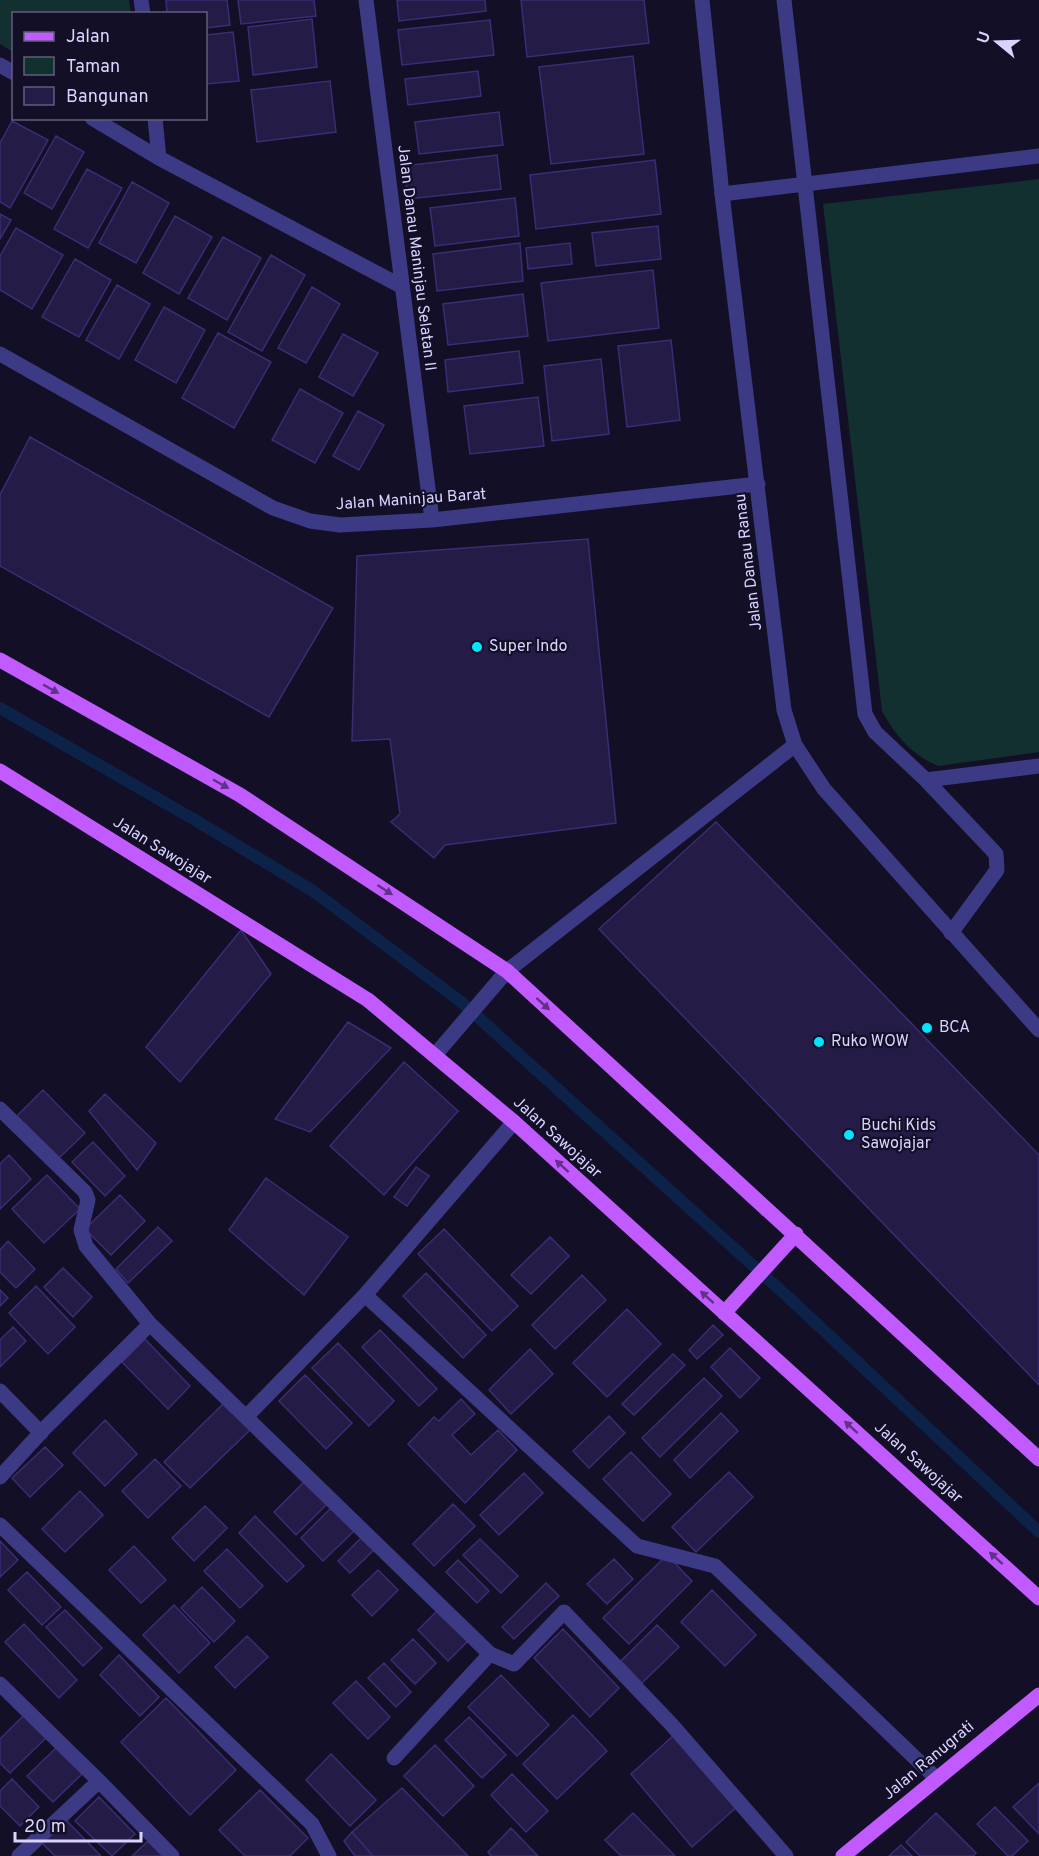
<svg xmlns="http://www.w3.org/2000/svg" width="1039" height="1856" font-family="Overpass,sans-serif">
	<rect width="100%" height="100%" fill="#130f26"/>
	<path fill="#12302f" d="M0 0H129L131 13 14 14 13 52 0 44Z
		M1039 179V752L938 766C913 756 894 734 882 711L823 204Z"/>
	<g fill="none" stroke-linecap="round" stroke-linejoin="round">
		<path stroke="#0c2248" stroke-width="12" d="M0 708 195 820 313 891 460 1001 788 1297 1039 1532"/>
	</g>
	<path fill="#241b47" stroke="#3b2d73" stroke-width="1.5" d="M166 0H227L230 25 206 28V14H167Z
		M238 0H314L316 16 241 24Z
		M397 0H485L486 11 399 21Z
		M521 0H644L649 43 527 57Z
		M312 19 317 67 253 75 248 27Z
		M490 20 494 55 402 65 398 30Z
		M233 32 239 81 206 84V35Z
		M633 56 644 154 551 164 539 67Z
		M478 71 481 96 408 105 405 79Z
		M330 81 336 132 257 142 251 90Z
		M499 112 503 145 419 154 415 122Z
		M12 121 48 140 10 208 0 202V143Z
		M56 136 84 152 52 209 24 193Z
		M497 155 501 189 408 199 404 166Z
		M655 160 661 214 536 229 530 175Z
		M87 169 122 188 88 248 54 229Z
		M132 182 169 203 136 263 99 243Z
		M515 198 519 236 435 246 430 208Z
		M0 214 11 220 0 239Z
		M175 216 212 237 179 294 143 273Z
		M658 226 661 259 596 266 592 233Z
		M16 228 63 255 32 309 0 290V256Z
		M223 237 261 258 227 320 188 298Z
		M520 243 523 281 437 291 433 254Z
		M570 243 572 264 528 269 526 248Z
		M271 255 305 275 262 351 228 332Z
		M75 259 111 280 79 337 42 317Z
		M653 270 659 328 548 341 541 283Z
		M117 285 150 304 119 359 86 340Z
		M312 287 340 304 306 363 278 348Z
		M523 294 528 336 448 345 443 304Z
		M164 307 205 330 176 383 135 360Z
		M218 333 271 362 234 428 182 398Z
		M343 334 378 353 353 396 319 377Z
		M671 340 680 420 627 427 618 346Z
		M519 351 523 383 448 392 445 360Z
		M601 359 609 434 552 441 544 366Z
		M300 389 343 413 315 463 272 440Z
		M538 397 544 446 470 454 464 406Z
		M358 411 384 425 359 470 333 456Z
		M30 437 333 608 269 717 0 566V495Z
		M588 539 616 823 445 845 434 858 391 822 400 814 390 739 352 741 357 556Z
		M716 822 1039 1155V1385L599 929Z
		M241 930 271 974 180 1082 146 1047Z
		M348 1022 391 1048 310 1132 275 1119Z
		M404 1062 458 1111 384 1195 330 1146Z
		M43 1090 85 1133 58 1159 17 1116Z
		M105 1094 156 1143 137 1170 89 1111Z
		M93 1142 125 1176 105 1196 72 1162Z
		M9 1155 31 1179 0 1209V1164Z
		M416 1167 429 1176 407 1206 394 1197Z
		M47 1175 80 1209 44 1243 12 1209Z
		M266 1178 348 1237 304 1295 229 1230Z
		M120 1195 145 1221 111 1255 85 1229Z
		M158 1227 172 1241 128 1283 116 1269Z
		M444 1229 518 1306 492 1331 418 1254Z
		M550 1237 569 1256 531 1294 511 1275Z
		M8 1241 35 1269 16 1288 0 1272V1250Z
		M63 1268 92 1297 73 1317 44 1287Z
		M426 1273 486 1335 463 1358 403 1296Z
		M582 1275 606 1300 555 1349 532 1325Z
		M36 1286 75 1327 48 1354 9 1313Z
		M0 1290 8 1298 0 1306Z
		M627 1309 661 1344 607 1397 573 1363Z
		M713 1325 723 1335 697 1359 689 1350Z
		M13 1327 26 1341 0 1367V1340Z
		M380 1330 437 1389 419 1406 362 1347Z
		M145 1339 190 1386 168 1409 122 1362Z
		M338 1343 394 1401 369 1426 312 1368Z
		M730 1348 760 1378 740 1398 711 1367Z
		M530 1349 553 1374 511 1414 489 1390Z
		M673 1354 685 1365 634 1415 622 1404Z
		M305 1375 352 1423 326 1449 279 1401Z
		M704 1378 722 1396 660 1457 642 1438Z
		M461 1399 475 1414 452 1435 471 1455 498 1430 517 1450 465 1503 408 1444 434 1417 439 1421Z
		M225 1402 251 1429 190 1488 164 1462Z
		M721 1413 738 1431 690 1478 674 1460Z
		M609 1416 625 1433 589 1468 573 1451Z
		M105 1420 137 1454 105 1486 73 1453Z
		M45 1447 63 1465 30 1497 12 1478Z
		M631 1452 671 1494 643 1521 603 1479Z
		M155 1459 181 1486 148 1518 122 1491Z
		M729 1472 753 1497 696 1552 672 1527Z
		M524 1473 543 1493 499 1535 480 1515Z
		M307 1479 329 1502 296 1535 274 1512Z
		M80 1491 103 1515 65 1552 42 1529Z
		M453 1504 475 1526 434 1566 413 1544Z
		M205 1506 227 1528 194 1561 172 1538Z
		M331 1508 354 1531 323 1561 301 1538Z
		M255 1516 304 1566 287 1582 239 1533Z
		M363 1536 375 1549 350 1573 338 1561Z
		M480 1539 518 1576 501 1593 463 1555Z
		M0 1541 18 1560 0 1577Z
		M134 1546 166 1580 141 1603 109 1570Z
		M227 1549 263 1586 240 1608 204 1571Z
		M667 1555 692 1581 629 1644 603 1618Z
		M614 1559 633 1579 607 1604 587 1584Z
		M458 1560 489 1591 477 1603 446 1572Z
		M378 1570 398 1590 372 1616 352 1595Z
		M27 1572 61 1607 42 1625 8 1590Z
		M546 1583 559 1596 514 1639 502 1627Z
		M202 1587 235 1621 214 1642 181 1608Z
		M712 1590 756 1635 725 1666 681 1622Z
		M174 1605 210 1643 179 1673 143 1635Z
		M441 1607 471 1638 448 1661 418 1630Z
		M65 1610 102 1648 83 1666 46 1627Z
		M24 1624 77 1680 59 1698 5 1642Z
		M657 1625 679 1647 642 1683 621 1661Z
		M563 1629 619 1688 590 1717 534 1658Z
		M247 1636 268 1657 235 1688 215 1667Z
		M413 1639 436 1663 415 1684 391 1660Z
		M119 1655 159 1697 140 1716 100 1675Z
		M384 1663 411 1692 396 1707 368 1678Z
		M501 1675 549 1725 517 1756 468 1707Z
		M356 1681 390 1717 368 1739 333 1703Z
		M166 1698 236 1770 190 1815 121 1742Z
		M28 1711 50 1734 10 1773 0 1763V1739Z
		M573 1715 607 1751 557 1799 523 1764Z
		M469 1717 506 1755 482 1778 445 1740Z
		M674 1735 738 1806 692 1847 631 1774Z
		M59 1745 85 1771 53 1802 27 1776Z
		M435 1745 474 1786 443 1816 404 1776Z
		M331 1754 376 1800 350 1826 306 1780Z
		M512 1774 548 1811 526 1832 491 1795Z
		M12 1779 39 1807 20 1826 0 1806V1791Z
		M1039 1783V1834L1013 1807Z
		M402 1788 468 1856H373L352 1832Z
		M260 1790 308 1838 290 1856H245L219 1830Z
		M99 1797 135 1834 112 1856 75 1821Z
		M995 1807 1028 1841 1012 1856H1008L977 1824Z
		M633 1813 675 1856H621L605 1840Z
		M936 1813 976 1853 973 1856H920L906 1842Z
		M64 1818 101 1856H55L40 1841Z
		M511 1828 538 1856H491L488 1852Z
		M352 1832 373 1856H355L344 1841Z
		M148 1841 163 1856H132Z
		M901 1845 912 1856H889Z"/>
	<g fill="none" stroke-linecap="round" stroke-linejoin="round">
		<path stroke="#3d3a85" stroke-width="15" d="M784 0 865 714 875 732 926 780 1039 766
			M722 194 1039 156
			M926 780 996 854 997 870 951 933
			M490 1654 514 1664 564 1612 671 1724 786 1856"/>
		<path stroke="#3d3a85" stroke-width="15" d="M141 0 143 14
			M366 0 432 520
			M702 0 722 194 784 710 795 745 824 789 1039 1030
			M0 65 14 73
			M92 118 159 158 401 286
			M155 118 159 158
			M0 354 273 508 310 521 340 525 432 520 758 484
			M435 1055 507 971 795 745
			M0 1109 85 1192 88 1200 81 1230 86 1246 150 1324
			M365 1295 637 1546 715 1566 936 1778
			M0 1391 41 1433
			M247 1416 365 1295 514 1122
			M0 1477 44 1429 150 1324 490 1654 394 1758
			M0 1525 312 1824 329 1856
			M0 1684 99 1781 172 1856
			M19 1856 99 1781"/>
		<path stroke="#c25bff" stroke-width="15" d="M0 660 240 795 507 971 1039 1459
			M0 771 368 1000 514 1122 1039 1598
			M724 1313 796 1234
			M843 1856 1039 1695"/>
	</g>
	<defs><path id="oneway-solid" d="M-6-.8H1V-3.2L6.5 0L1 3.2V.8H-6Z" transform="scale(1.5)"/></defs>
	<g fill="#623188">
		<use href="#oneway-solid" transform="translate(51 689) rotate(29)"/>
		<use href="#oneway-solid" transform="translate(221 784) rotate(29)"/>
		<use href="#oneway-solid" transform="translate(385 890) rotate(33)"/>
		<use href="#oneway-solid" transform="translate(543 1004) rotate(42)"/>
		<use href="#oneway-solid" transform="translate(562 1166) rotate(-138)"/>
		<use href="#oneway-solid" transform="translate(707 1297) rotate(-138)"/>
		<use href="#oneway-solid" transform="translate(851 1427) rotate(-138)"/>
		<use href="#oneway-solid" transform="translate(996 1558) rotate(-138)"/>
	</g>
	<g fill="#00e5ff" stroke="#130f26" stroke-width="2">
		<circle cx="477" cy="647" r="6"/>
		<circle cx="927" cy="1028" r="6"/>
		<circle cx="819" cy="1042" r="6"/>
		<circle cx="849" cy="1135" r="6"/>
	</g>
	<g text-anchor="middle" dominant-baseline="central" stroke-width="4.5" stroke-linejoin="round" paint-order="stroke">
		<g font-size="16" fill="#d9d4ff" stroke="#130f26">
			<text transform="translate(416 258) rotate(83)">Jalan Danau Maninjau Selatan II</text>
			<text transform="translate(411 500) rotate(-4)">Jalan Maninjau Barat</text>
			<text transform="translate(749 562) rotate(-97)">Jalan Danau Ranau</text>
			<text transform="translate(162 851) rotate(32)">Jalan Sawojajar</text>
			<text transform="translate(557 1138) rotate(42)">Jalan Sawojajar</text>
			<text transform="translate(918 1463) rotate(42)">Jalan Sawojajar</text>
			<text transform="translate(929 1761) rotate(-40)">Jalan Ranugrati</text>
		</g>
		<g font-size="16" fill="#d9d4ff" stroke="#130f26" text-anchor="start">
			<text x="489" y="647">Super Indo</text>
			<text x="939" y="1028">BCA</text>
			<text x="831" y="1042">Ruko WOW</text>
			<text x="861" y="1126">Buchi Kids<tspan x="861" dy="18">Sawojajar</tspan></text>
		</g>
	</g>
	<rect x="12" y="12" width="195" height="108" fill="#130f26" stroke="#625e7d" stroke-width="1.5"/>
	<rect x="24" y="32" width="30" height="9" fill="#c25bff" stroke="#625e7d" stroke-width="1.5"/>
	<text x="66" y="42" font-size="18" fill="#d9d4ff">Jalan</text>
	<rect x="24" y="57" width="30" height="18" fill="#12302f" stroke="#625e7d" stroke-width="1.5"/>
	<text x="66" y="72" font-size="18" fill="#d9d4ff">Taman</text>
	<rect x="24" y="87" width="30" height="18" fill="#241b47" stroke="#625e7d" stroke-width="1.5"/>
	<text x="66" y="102" font-size="18" fill="#d9d4ff">Bangunan</text>
	<g transform="translate(997 42) rotate(289)" stroke="#130f26" stroke-width="4.5" paint-order="stroke">
	<path d="M0-4.5L10 22L0 15L-10 22Z" fill="#d9d4ff"/>
	<text y="-9" font-size="16" font-weight="bold" text-anchor="middle" fill="#d9d4ff">U</text>
	</g>
	<path d="M15 1832v9h126v-9" fill="none" stroke="#d9d4ff" stroke-width="3"/>
	<text x="24" y="1832" font-size="18" fill="#d9d4ff" stroke="#130f26" stroke-width="4.5" paint-order="stroke">20 m</text>
</svg>
